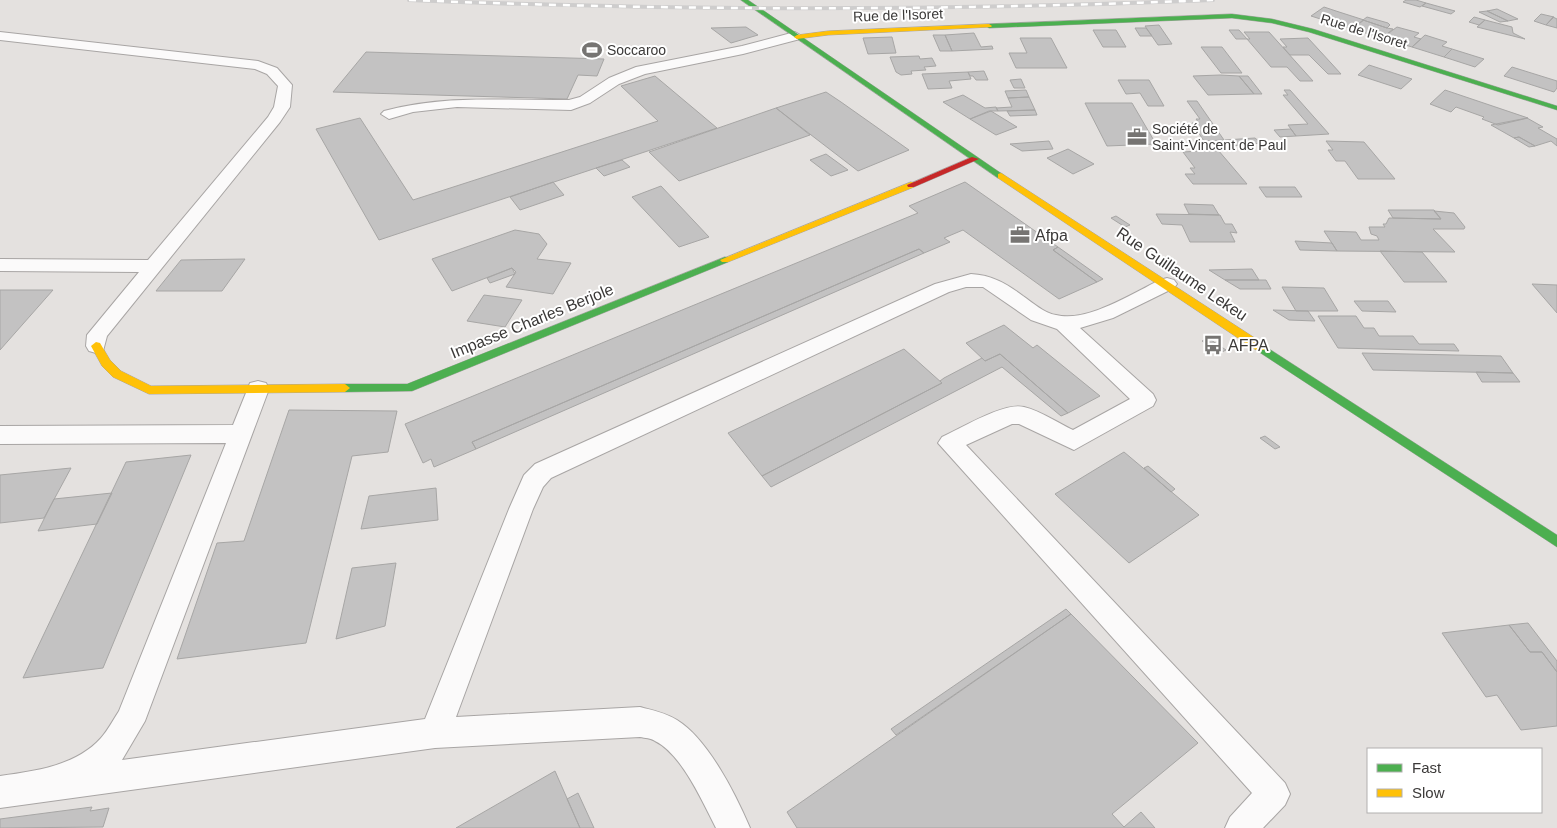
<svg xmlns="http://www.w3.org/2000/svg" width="1557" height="828" font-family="Helvetica,sans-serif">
	<rect width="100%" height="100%" fill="#e4e1df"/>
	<path fill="#c3c2c2" stroke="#a7a6a5" d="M1406 0H1416L1426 3 1420 7 1403 2Z
		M1426 3 1455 11 1451 14 1422 6Z
		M1324 7 1336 11 1364 20 1352 29 1311 16Z
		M1497 9 1518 19 1508 21 1487 11Z
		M1487 11 1508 21 1500 22 1479 12Z
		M1541 14 1554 17 1546 25 1534 21Z
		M1367 17 1388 23 1390 25 1387 28 1363 20Z
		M1474 17 1485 20 1479 25 1469 22Z
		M1553 17 1557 19V28L1546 25Z
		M1363 20 1387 28 1393 29 1382 38 1352 29Z
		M1485 20 1512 27 1513 33 1525 39 1477 27Z
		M1159 25 1172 44 1158 45 1145 26Z
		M746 27 758 35 731 43 711 28Z
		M1397 27 1419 33 1414 37 1421 39 1412 47 1382 38Z
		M1135 28H1146L1152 36H1140Z
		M1093 30H1116L1126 47H1103Z
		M1229 30H1239L1247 39H1236Z
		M1244 32H1269L1313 81H1300L1287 67H1271L1247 39H1250Z
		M974 33 981 47 992 46 993 49 952 51 945 35Z
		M933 35H945L952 51H940Z
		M1425 35 1447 42 1442 46 1452 49 1444 57 1412 47Z
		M892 37 896 53 868 54 863 38Z
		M1020 38H1051L1067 68H1016L1009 53H1027Z
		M1308 38 1331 63 1341 74H1328L1309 55H1290L1283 47H1287L1280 39Z
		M1201 47H1222L1242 73H1221Z
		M1452 49 1484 59 1475 67 1444 57Z
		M366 52 604 59 597 76 578 75 567 99 333 92Z
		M919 56 920 59 932 58 936 66 924 67 926 70 911 71 912 74 901 75 896 72 890 57Z
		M1369 65 1412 79 1401 89 1358 75Z
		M1512 67 1557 81V88L1554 92 1504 76Z
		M984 71 988 80H976L973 76H970L968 72Z
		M968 72 971 79 949 81 952 88 928 89 922 74Z
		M1220 75 1239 76 1254 94 1208 95 1193 76Z
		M655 76 717 128 379 240 316 129 360 118 413 200 658 121 621 86Z
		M1239 76H1248L1262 94H1254Z
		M1021 79 1025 88H1014L1010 80Z
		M1118 80H1149L1164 106H1148L1140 93 1126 94Z
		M1026 90 1029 97 1008 98 1005 91Z
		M1284 90H1290L1329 134 1296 136 1288 125 1308 124 1283 95H1288Z
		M1445 90 1528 118 1498 125 1482 119 1484 117 1456 107 1451 112 1430 104Z
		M826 92 841 102 909 150 858 171 776 108Z
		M963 95 985 108 996 107 998 111H989L970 119 943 102Z
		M1029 97 1035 110 998 111 996 108 1012 107 1008 98Z
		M1187 101H1197L1224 140 1204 141 1192 123H1199L1196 119H1200Z
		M1085 103H1132L1156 144 1107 146Z
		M776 108 810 135 679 181 649 152Z
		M1035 110 1037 115 1010 116 1007 111Z
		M991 111 1017 127 996 135 970 119Z
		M1527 118 1543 127 1538 128 1557 139V146L1551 141 1535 146 1519 137 1514 138 1491 125Z
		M1291 129 1296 136 1280 137 1274 130Z
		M1519 137 1535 146 1529 147 1514 138Z
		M1255 138 1261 143 1230 146 1225 140Z
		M1049 141 1053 149 1022 151 1010 144Z
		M1326 141 1364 142 1395 179H1358L1345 161H1336L1328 150H1333Z
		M1068 149 1094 164 1073 174 1047 158Z
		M1218 150 1247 184H1193L1185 174H1195L1190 168H1195L1183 152Z
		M826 154 848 170 831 176 810 160Z
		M622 160 630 167 604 176 596 168Z
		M553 182 564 195 520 210 510 197Z
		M965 182 1058 247 1053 250 1097 282 1059 299 963 230 944 238 950 242 924 253 919 249 472 442 476 449 434 467 431 459 423 463 405 424 918 213 909 206Z
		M661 186 709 237 679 247 632 197Z
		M1259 187H1295L1302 197H1266Z
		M1184 204 1213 205 1219 215 1189 214Z
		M1388 210H1434L1441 219 1393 218Z
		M1434 211 1454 213 1465 227 1464 229H1433L1455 252 1337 251 1324 231 1356 232 1361 240H1379L1377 236 1371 234 1369 227H1385L1383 224H1386L1389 218 1441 219Z
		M1156 214 1220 215 1225 224H1232L1237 233 1230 232 1235 242H1190L1182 225 1162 224Z
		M1116 216 1130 225 1125 227 1111 218Z
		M515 230 539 234 547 244 537 259 571 263 553 294 506 287 516 272 512 268 452 291 432 259Z
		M1295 241 1332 243 1337 251 1300 250Z
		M1058 247 1103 279 1097 282 1053 250Z
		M919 249 924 253 476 449 472 442Z
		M1380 251 1422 252 1447 282H1404Z
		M245 259 222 291H156L181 260Z
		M512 268 515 274 490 283 487 278Z
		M1252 269 1259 280H1225L1209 270Z
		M1225 280H1266L1271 289H1240Z
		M1532 284 1557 285V313Z
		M1282 287 1324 288 1338 311H1296Z
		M0 290H53L0 350Z
		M484 295 522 300 505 327 467 321Z
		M1354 301H1388L1396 312 1362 311Z
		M1273 310 1308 311 1315 321 1289 320Z
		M1318 316H1356L1364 328H1374L1379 336H1413L1419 344H1454L1459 351 1338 348Z
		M1004 325 1033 348 1037 345 1100 396 1068 413 1000 354 985 361 966 343Z
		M1208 338 1226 350 1220 353 1202 341Z
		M904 349 942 383 762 476 728 433Z
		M1362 353 1501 356 1513 373 1373 370Z
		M1000 354 1068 413 1061 416 1002 367 771 487 762 476 942 383 940 381 944 378 982 358 985 361Z
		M1476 372 1513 373 1520 382H1482Z
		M289 410 397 411 388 452 352 456 306 643 177 659 217 543 244 541Z
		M1265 436 1280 447 1275 449 1260 438Z
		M1124 452 1199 515 1129 563 1055 494Z
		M191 455 103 668 23 678 126 462Z
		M1148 466 1175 489 1171 492 1144 468Z
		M71 468 44 518 0 523V475Z
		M436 488 438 520 361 529 369 496Z
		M112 493 97 524 38 531 54 499Z
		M396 563 385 626 336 639 352 568Z
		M1066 609 1071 614 896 735 891 729Z
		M1071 614 1198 743 1112 814 1124 827 1141 812 1155 828H797L787 812Z
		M1528 623 1557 661V672L1542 652H1530L1509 625Z
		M1509 625 1530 652H1542L1557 672V726L1521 730 1497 695 1486 697 1442 633Z
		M555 771 580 828H456Z
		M578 793 594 828H580L567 799Z
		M92 807 90 811 109 808 103 827 0 828V819Z"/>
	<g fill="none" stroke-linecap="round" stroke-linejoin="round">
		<defs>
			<path id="lane" d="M0 32 258 61 277 68 292 85 290 107 280 122 107 336 103 351 96 353 89 351 86 346 87 335 139 272 0 271V259L148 260 268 117 274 107 278 86 267 74 255 69 0 40Z
				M795 32 802 36 800 39 743 54 645 74 619 84 590 103 571 110 457 107 413 112 389 119 381 114 384 111C447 94 505 101 569 100L580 97 609 78 636 67 742 46Z
				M971 274C992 275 1007 284 1023 296 1033 303 1044 313 1056 315 1087 323 1133 293 1160 280L1167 278 1174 280 1177 284 1174 288 1113 318 1080 328 1153 394 1156 400 1153 406 1074 450 1019 424H1012L966 445 1285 783 1290 794 1285 805 1263 828H1225L1230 817 1252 793 938 443 942 437C962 428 1004 402 1024 407 1041 411 1058 423 1073 430L1130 399 1057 329 1031 320 983 287H966L949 292 551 478 543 487 533 509 456 717 640 707C652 710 666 713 677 720 708 739 736 795 750 828H716C703 803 682 754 655 741 651 738 645 738 640 737L435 748 0 808V776C35 771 76 766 101 738 108 730 113 720 119 711L226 443 0 444V426L233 425 250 383 258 381 266 383 269 389 145 721 122 760 425 719 509 509 524 475 535 464 935 284Z"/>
			<path id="fast" d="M741 0H748L1005 176 1004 178H998Z
				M1232 14 1272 19 1313 29 1557 106V110L1309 32 1272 23 1232 18 989 28 986 26 989 24Z
				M725 257 728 258V262L412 391 345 392 340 388 345 384H407Z
				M1260 343 1557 535V547L1256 350 1255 347 1256 344Z"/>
			<path id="slow" d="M989 24 992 26 991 27 828 35 797 39 794 37 797 35 828 31Z
				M1001 173 1264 344 1265 347 1264 350H1256L998 178V174Z
				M911 182 914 183V187L728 262H722L720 260Z
				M96 342 100 343 110 360 121 371 151 386 345 384 350 388 345 392 149 394 113 377 102 366 91 346Z"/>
			<path id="jam" d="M972 157 979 159 914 187H908L907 185Z"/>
		</defs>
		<use href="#lane" stroke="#a8a5a4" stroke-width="2"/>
		<use href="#fast" stroke="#a8a5a4" stroke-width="1"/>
		<use href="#slow" stroke="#a8a5a4" stroke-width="1"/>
		<use href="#jam" stroke="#a8a5a4" stroke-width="1"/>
		<use href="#lane" fill="#fbfafa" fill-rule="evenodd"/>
		<use href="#fast" fill="#4caf50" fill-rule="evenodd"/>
		<use href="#slow" fill="#ffc107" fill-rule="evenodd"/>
		<use href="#jam" fill="#c62828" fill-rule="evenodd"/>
		<defs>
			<path id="rail" d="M409 0C677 11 945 11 1213 0"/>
		</defs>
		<use href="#rail" stroke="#cecdcd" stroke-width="4"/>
		<use href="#rail" stroke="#fff" stroke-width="2.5" stroke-dasharray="7" stroke-linecap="butt"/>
	</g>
	<defs>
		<symbol id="stadium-bare" viewBox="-9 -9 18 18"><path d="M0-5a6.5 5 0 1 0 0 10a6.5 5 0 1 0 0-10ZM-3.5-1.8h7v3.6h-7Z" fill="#767472" stroke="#fff" stroke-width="2.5" paint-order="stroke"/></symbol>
		<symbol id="office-bare" viewBox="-9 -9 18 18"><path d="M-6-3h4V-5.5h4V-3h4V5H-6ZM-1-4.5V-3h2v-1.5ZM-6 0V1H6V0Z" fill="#767472" stroke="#fff" stroke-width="2.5" paint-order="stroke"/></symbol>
		<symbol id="bus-bare" viewBox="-9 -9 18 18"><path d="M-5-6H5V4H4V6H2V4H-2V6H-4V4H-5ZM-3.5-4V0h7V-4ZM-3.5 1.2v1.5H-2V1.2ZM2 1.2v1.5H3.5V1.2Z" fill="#767472" stroke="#fff" stroke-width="2.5" paint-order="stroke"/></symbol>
	</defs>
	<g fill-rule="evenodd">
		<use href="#stadium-bare" x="578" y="36" width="28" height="28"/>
		<use href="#office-bare" x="1123" y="123" width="28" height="28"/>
		<use href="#office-bare" x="1006" y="221" width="28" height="28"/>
		<use href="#bus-bare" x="1199" y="331" width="28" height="28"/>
	</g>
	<g text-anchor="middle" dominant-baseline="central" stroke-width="4" stroke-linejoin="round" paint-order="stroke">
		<g font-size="14" fill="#3b3938" stroke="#fff">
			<text transform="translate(898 15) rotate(-2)">Rue de l'Isoret</text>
			<text transform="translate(1364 31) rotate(17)">Rue de l'Isoret</text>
		</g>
		<g font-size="14" fill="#3b3938" stroke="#fff" text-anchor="start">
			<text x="607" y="50">Soccaroo</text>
			<text x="1152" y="129">Société de<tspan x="1152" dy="16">Saint-Vincent de Paul</tspan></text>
		</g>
		<g font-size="16" fill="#3b3938" stroke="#fff" text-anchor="start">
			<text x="1035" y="235">Afpa</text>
			<text x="1228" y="345">AFPA</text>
		</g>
		<g font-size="16" fill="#3b3938" stroke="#fff">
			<text transform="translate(1182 274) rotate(34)">Rue Guillaume Lekeu</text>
			<text transform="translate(532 321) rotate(-22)">Impasse Charles Berjole</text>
		</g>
	</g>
	<rect x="1367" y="748" width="175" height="65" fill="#ffffff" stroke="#b1b0af"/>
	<rect x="1377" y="764" width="25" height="8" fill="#4caf50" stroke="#b1b0af"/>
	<text x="1412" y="773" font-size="15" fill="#3b3938">Fast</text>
	<rect x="1377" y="789" width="25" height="8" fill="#ffc107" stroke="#b1b0af"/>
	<text x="1412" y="798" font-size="15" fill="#3b3938">Slow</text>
</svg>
